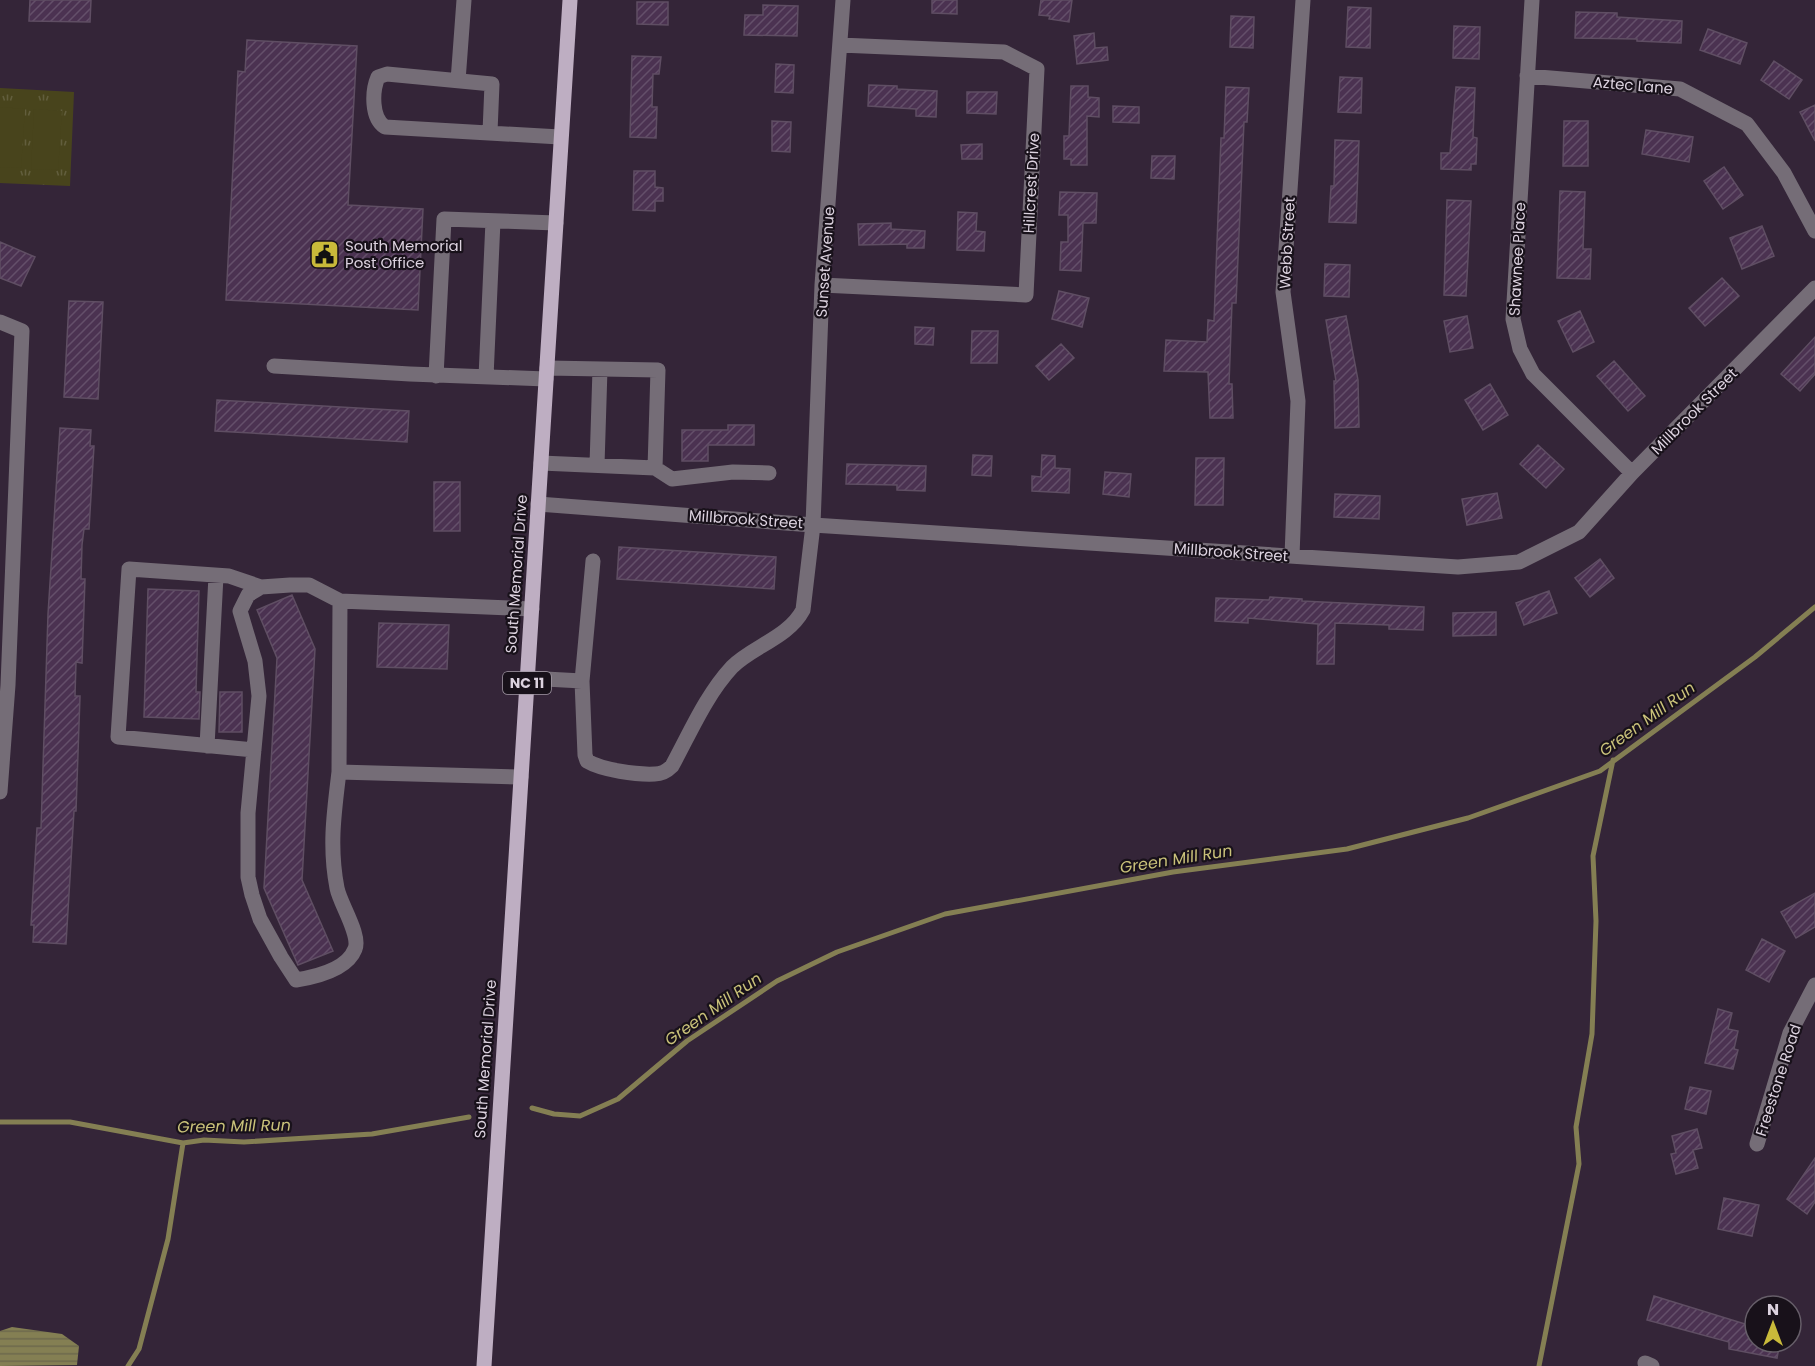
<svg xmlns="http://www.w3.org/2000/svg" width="1815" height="1366" font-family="Poppins,sans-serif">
	<defs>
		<pattern id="park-tufts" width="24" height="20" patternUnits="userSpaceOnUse" patternTransform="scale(1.5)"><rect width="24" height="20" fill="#48441c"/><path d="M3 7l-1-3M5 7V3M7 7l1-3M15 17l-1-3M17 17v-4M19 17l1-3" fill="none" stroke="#625e3d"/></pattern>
		<pattern id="water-rules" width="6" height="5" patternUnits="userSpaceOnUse" patternTransform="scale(1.5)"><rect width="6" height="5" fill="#847f53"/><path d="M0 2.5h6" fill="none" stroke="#6d694d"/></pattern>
		<pattern id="building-hatch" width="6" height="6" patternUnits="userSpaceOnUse" patternTransform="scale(1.5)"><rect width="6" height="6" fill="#4b3251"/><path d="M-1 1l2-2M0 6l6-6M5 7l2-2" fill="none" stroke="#644f6a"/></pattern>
	</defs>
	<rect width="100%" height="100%" fill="#342538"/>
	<path fill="url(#park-tufts)" d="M0 88 74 92 70 186 0 183Z"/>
	<path fill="#48441c" d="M0 107 25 109 21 168 0 167Z
		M34 109 62 111 58 170 31 169Z"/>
	<path fill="url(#water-rules)" d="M12 1327 62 1334 79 1346 77 1365 0 1366V1331Z"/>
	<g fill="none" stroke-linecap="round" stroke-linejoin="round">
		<path stroke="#847f53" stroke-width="5" d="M532 1108 554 1114 580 1116 618 1099 687 1041 777 981 837 952 945 914 1173 872 1347 849 1468 818 1600 771 1755 657 1815 607
			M0 1122H70L183 1143 204 1140 244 1142 372 1134 469 1117
			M128 1366 139 1349 168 1239 183 1143
			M1539 1366 1579 1164 1576 1127 1592 1034 1596 921 1593 856 1613 760"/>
	</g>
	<path fill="url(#building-hatch)" stroke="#5f4e63" stroke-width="1.5" d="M30 0H91L90 22 29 21Z
		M932 0H957V14L932 13Z
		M1041 0H1072L1069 22 1049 19 1050 16 1039 15Z
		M637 2H668V25L637 24Z
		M763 5 798 6 797 36 744 35 745 15H763Z
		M1348 7 1371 8 1370 48 1346 47Z
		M1576 12 1617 13V17L1682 21 1681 43 1637 41V39L1575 38Z
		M1231 16 1254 17 1253 48 1230 47Z
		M1454 26 1480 27 1479 59 1453 58Z
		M1708 29 1747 43 1740 64 1700 50Z
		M1094 33 1095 48 1107 47 1108 60 1077 64 1074 36Z
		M247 40 357 46 348 205 423 209 418 310 226 300 238 71 245 72Z
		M632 56 661 57 659 74H653L652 107H657L656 138 630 137Z
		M1774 61 1802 80 1789 99 1761 80Z
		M776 64 794 65 793 93 775 92Z
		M1340 77 1362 78 1361 113 1338 112Z
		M869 85 897 86V89L937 91 936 117 916 116V109L868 106Z
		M1071 86H1088V97L1099 98V117L1087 116V165H1071V159H1064V136H1069Z
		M1226 87 1249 88 1247 122H1244L1236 303H1232L1229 384H1232L1233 418H1210L1208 372 1164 371 1166 340 1207 342 1208 320 1214 321 1221 138H1224Z
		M1456 87 1475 88 1473 137 1477 138 1476 164H1471V170L1441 169V153H1450Z
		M967 92H997L996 114 967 113Z
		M1815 105V141L1800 112Z
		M1113 106 1139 107V123L1113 122Z
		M772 121 791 122 790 152 772 151Z
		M1564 121H1588V166H1563Z
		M1646 130 1693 137 1689 162 1642 154Z
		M1335 140 1359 141 1356 223 1329 222 1331 186H1334Z
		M982 144V159H962L961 145Z
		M1152 156H1175L1174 179 1151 178Z
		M1724 167 1743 195 1723 209 1704 181Z
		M634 171H655V187L663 188V201H655V211L633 210Z
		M1560 191 1585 192 1583 249H1591L1590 279 1557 278Z
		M1060 192 1097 193 1096 223H1083L1081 271 1060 270 1061 242H1068V215H1059Z
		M1447 200 1471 201 1466 296 1444 295Z
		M958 212 977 213 976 231 985 232 984 251 957 250Z
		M891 223V229L925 231 924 248H907V244L859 245 858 224Z
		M1762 226 1774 256 1742 269 1730 238Z
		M0 242 35 257 21 286 0 278Z
		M1325 264 1350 265 1349 297 1324 296Z
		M1722 278 1739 296 1705 326 1689 308Z
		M1059 291 1089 298 1082 327 1052 319Z
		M69 301 103 302 98 399 64 397Z
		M1580 311 1594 342 1573 352 1558 321Z
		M1346 316 1358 380 1359 427 1335 428 1334 381H1336L1326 320Z
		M1467 316 1473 348 1450 352 1444 321Z
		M915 327 934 328 933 345 915 344Z
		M972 331H998L997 363H971Z
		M1815 337V374L1800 391 1781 374Z
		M1061 344 1074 358 1049 380 1036 366Z
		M1614 361 1645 396 1628 411 1597 376Z
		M1490 384 1508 415 1483 430 1465 400Z
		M217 400 409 411 407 442 215 431Z
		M728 425H754V445H708V461H682V430H728Z
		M60 428 91 430 90 446H94L89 529H84L82 545 81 579H85L82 663 76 662 75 696H80L76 811H74L66 944 33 942 34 925H31L37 828H41L48 614Z
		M1538 445 1564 469 1546 488 1520 464Z
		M973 455 992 456 991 476 972 475Z
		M1042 455 1055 456V468L1070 469 1069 493 1032 491V476L1041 477Z
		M1196 458H1224L1223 505H1195Z
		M847 464 926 466 925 491 897 490V485L846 484Z
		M1105 472 1131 474 1129 497 1103 494Z
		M434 482H460V531H434Z
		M1497 493 1502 518 1467 525 1462 499Z
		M1335 494 1380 496 1379 519 1334 517Z
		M619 547 776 557 774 589 617 579Z
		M1600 559 1614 578 1590 597 1575 578Z
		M148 589 199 591 196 692H200L199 719 144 717Z
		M1549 591 1557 613 1524 625 1516 603Z
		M292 595 315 649 302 880 333 951 298 965 264 888 277 658 257 610Z
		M1270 597 1302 599V601L1424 607 1423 630 1389 629V625L1335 623 1334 664H1317L1318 624 1248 618V623L1215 621 1216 598 1269 600Z
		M1496 612V635L1453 636V613Z
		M379 623 449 625 447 669 377 667Z
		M220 692H242V732H219Z
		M1815 893V927L1796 938 1781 912Z
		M1762 939 1785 951 1769 982 1746 970Z
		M1718 1009 1732 1013 1728 1029 1738 1031 1734 1049 1738 1050 1733 1069 1705 1063Z
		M1690 1087 1711 1091 1706 1114 1685 1109Z
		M1697 1129 1702 1148 1693 1150 1698 1168 1676 1174 1671 1154 1676 1153 1672 1136Z
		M1815 1158V1202L1807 1214 1787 1199Z
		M1724 1198 1759 1205 1752 1236 1718 1229Z
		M1654 1296 1755 1327V1342H1780L1777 1358 1729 1349V1342L1647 1320Z"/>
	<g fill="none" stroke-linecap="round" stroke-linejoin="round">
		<path stroke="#756d77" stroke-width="15" d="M1532 0 1513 319 1520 349 1533 374 1632 473
			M1527 76 1680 89 1747 124 1784 173 1815 231
			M458 81 464 0
			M490 132 492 84 387 74 378 77C372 91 371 118 385 127L560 137
			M822 285 1026 295 1037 69 1004 52 840 45
			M0 322 22 331 8 685 0 792
			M274 366 410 374 546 379
			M436 376 444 219 556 223
			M486 377 493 221
			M541 463 655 468 658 370 547 368
			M597 465 600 369
			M655 468 672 479 733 472 769 473
			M538 504 813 525 1458 567 1519 562 1579 532 1632 473 1815 288
			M1292 556 1298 401 1283 292 1303 0
			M593 561 582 681 585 755 587 761C602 770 637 775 655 774 662 774 667 771 672 766 690 733 706 695 732 667 753 646 788 638 803 610L813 525 822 285 843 0
			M340 601 339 772 521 777
			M527 678 582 681
			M207 746 216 576
			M254 750 118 737 129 569 229 576 261 587
			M339 772C334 813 329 847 337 888 340 904 361 935 355 949 347 970 315 977 296 980L281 957 260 919 252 895 248 877V813L259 696 255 661 240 611 248 595 261 587 290 585H309L340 601 532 609
			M1757 1144 1790 1033 1815 985
			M1645 1363 1652 1366"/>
		<path stroke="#beaec2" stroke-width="15" d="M484 1366 570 0"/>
	</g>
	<defs>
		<symbol id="civic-square" viewBox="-11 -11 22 22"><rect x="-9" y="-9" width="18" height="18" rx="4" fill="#c9ba3a" stroke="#18111a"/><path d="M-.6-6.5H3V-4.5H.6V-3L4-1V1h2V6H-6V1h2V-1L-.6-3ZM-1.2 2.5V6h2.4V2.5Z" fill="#111"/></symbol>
	</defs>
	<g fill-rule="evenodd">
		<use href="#civic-square" x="308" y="238" width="33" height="33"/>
	</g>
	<g text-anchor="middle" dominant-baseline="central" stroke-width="4.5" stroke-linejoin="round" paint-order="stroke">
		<rect fill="#18111a" stroke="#a198a4" stroke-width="1.5" x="503" y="672" width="48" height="22" rx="4.5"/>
		<g font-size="14" font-weight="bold" fill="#dcd2df">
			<text x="527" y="683">NC 11</text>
		</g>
		<g font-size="15" fill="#dcd2df" stroke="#18111a">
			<text transform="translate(1633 85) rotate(5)">Aztec Lane</text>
			<text transform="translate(1031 183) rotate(-87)">Hillcrest Drive</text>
			<text transform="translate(1287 243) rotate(-87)">Webb Street</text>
			<text transform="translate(1517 259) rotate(-87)">Shawnee Place</text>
			<text transform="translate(825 262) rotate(-86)">Sunset Avenue</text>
			<text transform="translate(1694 411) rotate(-45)">Millbrook Street</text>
			<text transform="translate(746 519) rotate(4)">Millbrook Street</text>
			<text transform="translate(1231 552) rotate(4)">Millbrook Street</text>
			<text transform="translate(516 574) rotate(-86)">South Memorial Drive</text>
			<text transform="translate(485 1059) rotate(-86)">South Memorial Drive</text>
			<text transform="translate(1778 1080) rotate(-72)">Freestone Road</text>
		</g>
		<g font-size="15" fill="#dcd2df" stroke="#18111a" text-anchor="start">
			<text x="345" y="245">South Memorial<tspan x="345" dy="17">Post Office</tspan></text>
		</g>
		<g font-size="16" font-style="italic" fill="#cac27a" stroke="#18111a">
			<text transform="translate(1647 719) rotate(-36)">Green Mill Run</text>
			<text transform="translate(1176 859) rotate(-9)">Green Mill Run</text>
			<text transform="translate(713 1009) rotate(-35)">Green Mill Run</text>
			<text transform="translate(234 1126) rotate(-1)">Green Mill Run</text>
		</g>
	</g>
	<g transform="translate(1773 1324)"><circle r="28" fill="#18111a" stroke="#665e69" stroke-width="1.5"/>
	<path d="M0-4.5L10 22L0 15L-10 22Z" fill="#c9ba3a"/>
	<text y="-9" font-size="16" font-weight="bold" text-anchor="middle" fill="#dcd2df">N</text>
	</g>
</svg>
